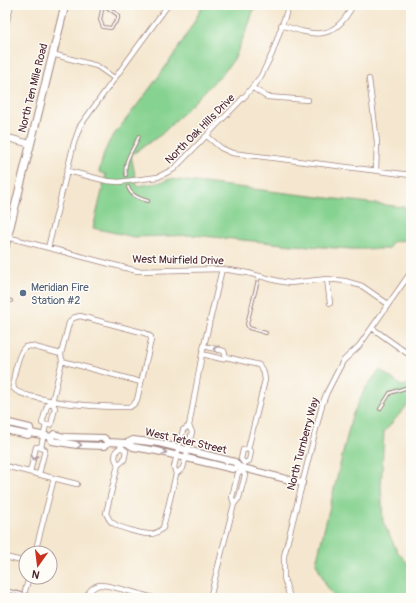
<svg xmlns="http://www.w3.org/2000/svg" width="416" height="603" font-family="Pangolin,sans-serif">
	<rect width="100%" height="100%" fill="#fdfcf7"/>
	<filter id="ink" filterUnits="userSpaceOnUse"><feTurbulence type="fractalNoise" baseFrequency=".025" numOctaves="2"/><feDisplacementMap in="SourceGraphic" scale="8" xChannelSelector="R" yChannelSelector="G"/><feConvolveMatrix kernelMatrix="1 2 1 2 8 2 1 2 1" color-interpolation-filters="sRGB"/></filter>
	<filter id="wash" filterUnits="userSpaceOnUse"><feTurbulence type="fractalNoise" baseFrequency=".012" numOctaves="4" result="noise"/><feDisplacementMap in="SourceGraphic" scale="16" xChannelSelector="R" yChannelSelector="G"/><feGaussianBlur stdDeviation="0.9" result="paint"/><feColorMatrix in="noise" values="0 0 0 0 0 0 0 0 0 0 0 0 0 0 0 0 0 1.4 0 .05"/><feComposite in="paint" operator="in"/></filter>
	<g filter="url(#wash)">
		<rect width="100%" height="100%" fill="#f5e7cf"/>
		<path fill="#86d290" stroke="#68785e" d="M203 5H255L249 24 234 59 224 72 162 134 131 155 137 186 158 183 170 179 411 208V239L392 242 388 249H352L293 245 193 235 134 237 93 228 106 175 99 172 104 153 110 140C144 96 178 55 203 5Z
			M380 370 402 386 411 383V401L384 432 381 487 383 522 397 551 411 567V598H335L326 585 316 563 352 416 366 387Z"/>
	</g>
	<g filter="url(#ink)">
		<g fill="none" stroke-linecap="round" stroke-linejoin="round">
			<defs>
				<path id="lane" d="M103 5 100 20 103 27 111 28 118 19V15L104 5
					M126 175C123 160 134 149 139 136
					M128 187C131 196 139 198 148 201
					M259 276 247 324 249 328 266 333
					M5 299 11 301
					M380 409 390 393 411 386
					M5 590 38 598"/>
				<path id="street" d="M281 25C315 36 334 42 353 5
					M5 28 11 5
					M52 54 97 66 114 78
					M369 79 377 142 376 171
					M253 88 267 97 308 100
					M207 136 221 148 232 153 411 175
					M68 171 107 181 119 182 158 177 174 169 246 95 261 76 272 54 289 5
					M7 237 137 271 222 269 248 273 278 281 290 283 327 279 345 281 362 286 388 304
					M48 248 74 143 80 126 168 5
					M327 279 330 303
					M406 279 411 283
					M372 328 411 356
					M202 354 222 359 226 357 224 351 204 346
					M226 357 259 365 264 373 265 380 248 449
					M62 361 141 382
					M52 402 62 361 61 354 69 323 73 318 80 316 145 333 151 337V340L137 400 134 404 130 407C97 407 66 405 34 397 27 395 19 394 14 389 11 381 19 352 25 347L31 346 61 354
					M52 402 55 408 51 425H46L42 423 47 406Z
					M189 426 192 432 183 468 176 474 174 467 183 430 189 426 202 354 222 269
					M121 443V447L126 451 124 460 118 465 115 458 116 451 121 447
					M248 449 251 452 249 461 244 463 241 459 243 450Z
					M118 465 106 513C108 517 109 521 113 523 119 528 145 535 152 534 157 533 160 531 163 528L176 474
					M5 466 77 484
					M242 471 245 475 239 498 234 504 232 497 238 473Z
					M30 472 36 447H41
					M39 474 45 450 41 447 46 425
					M35 553 54 478
					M5 557 26 562
					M25 591 29 577
					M86 598C88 592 92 587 99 585 108 584 142 595 154 598
					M210 598 234 504
					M290 598 284 578V556L322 405 327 392 343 361 359 346 411 272"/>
				<path id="secondary" d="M5 137 30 144
					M5 422 30 428 31 433
					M5 430 28 435 31 433 51 437 52 441 77 445 105 446 108 442
					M51 437 54 434 64 437 104 438 108 442 127 443 133 440 159 443 235 462 239 467 233 469 157 451 133 447 127 443
					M239 467 302 483"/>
				<path id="primary" d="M5 247 65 5"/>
			</defs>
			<use href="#lane" stroke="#a0837d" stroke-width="4"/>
			<use href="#street" stroke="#a0837d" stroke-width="6"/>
			<use href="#secondary" stroke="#a0837d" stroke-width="8"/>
			<use href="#primary" stroke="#a0837d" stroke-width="9"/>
			<use href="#lane" stroke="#fff" stroke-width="2"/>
			<use href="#street" stroke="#fff" stroke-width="4.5"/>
			<use href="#secondary" stroke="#fff" stroke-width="6"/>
			<use href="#primary" stroke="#fff" stroke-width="7"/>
		</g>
		<defs><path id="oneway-chevron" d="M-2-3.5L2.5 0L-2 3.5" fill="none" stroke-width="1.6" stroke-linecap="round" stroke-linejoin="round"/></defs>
		<g stroke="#ae9aa0">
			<use href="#oneway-chevron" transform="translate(216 349) rotate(-166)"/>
			<use href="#oneway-chevron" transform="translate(79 445) rotate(4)"/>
			<use href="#oneway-chevron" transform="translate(164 452) rotate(13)"/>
			<use href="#oneway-chevron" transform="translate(34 457) rotate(104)"/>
		</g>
	</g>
	<circle fill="#5c6f8a" stroke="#fdfcf7" stroke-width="1.5" cx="23" cy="293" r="4"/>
	<g text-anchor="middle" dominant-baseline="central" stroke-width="3" stroke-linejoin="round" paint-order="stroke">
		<g font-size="11" fill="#4a1f2b" stroke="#fdfcf7">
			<text transform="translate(33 88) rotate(-76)">North Ten Mile Road</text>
			<text transform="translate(200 129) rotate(-45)">North Oak Hills Drive</text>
			<text transform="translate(178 260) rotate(1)">West Muirfield Drive</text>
			<text transform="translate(186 441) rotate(13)">West Teter Street</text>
			<text transform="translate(303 444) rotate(-75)">North Turnberry Way</text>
		</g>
		<g font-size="11" fill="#4e5e75" stroke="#fdfcf7" text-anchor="start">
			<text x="31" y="287">Meridian Fire<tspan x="31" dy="13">Station #2</tspan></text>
		</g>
	</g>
	<rect width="416" height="603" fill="none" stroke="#fdfcf7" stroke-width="20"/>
	<g transform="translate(38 565) rotate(194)"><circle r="19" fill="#fdfcf7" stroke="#b5a4a5"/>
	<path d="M0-3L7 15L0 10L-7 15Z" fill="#c8321e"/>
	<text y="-6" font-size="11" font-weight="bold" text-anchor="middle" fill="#4a1f2b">N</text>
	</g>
</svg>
